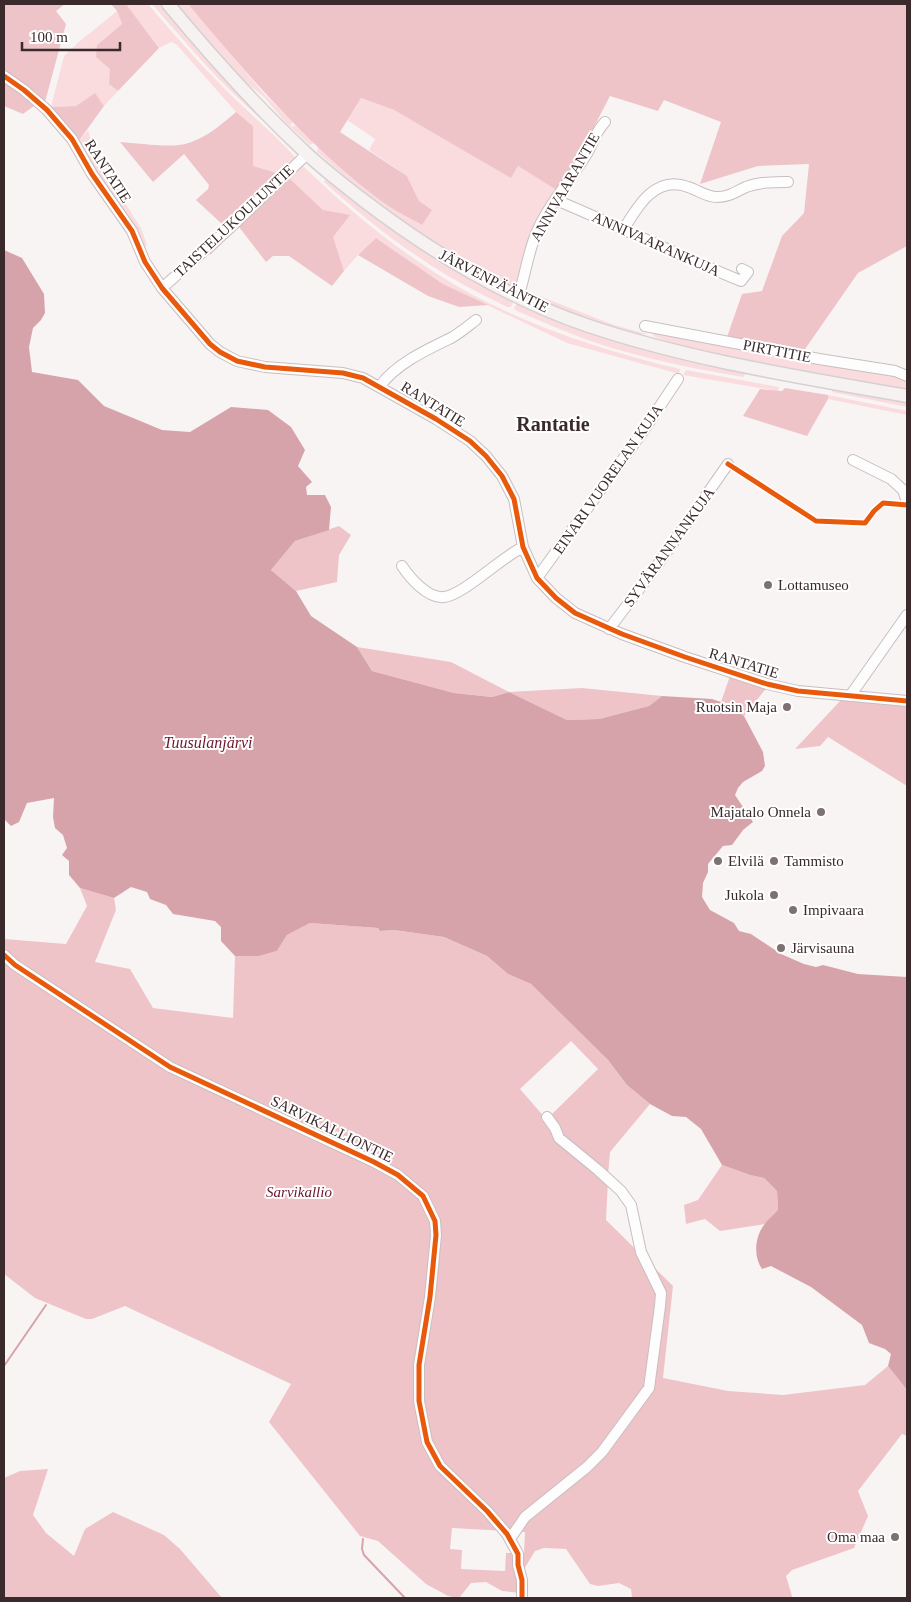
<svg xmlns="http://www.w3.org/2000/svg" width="911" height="1602" font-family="Georgia,serif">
	<rect width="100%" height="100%" fill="#f9f4f4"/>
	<path fill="#fadcdf" d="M126 4H148C172 32 196 60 222 86 246 111 273 132 296 158L280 174 252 166 253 126 236 112 176 44 171 42 159 48Z
		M152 4H163L278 132C230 96 191 49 152 4Z
		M175 4H188L265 95 293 122 290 125 293 127 295 125 314 143 310 145 285 122 265 98 241 78Z
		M117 11 122 24 97 45 111 69 109 84 118 91 104 106 95 94 76 106 51 107 64 56 80 41Z
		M361 98 394 110 511 177 518 166 558 191C547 207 533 223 527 242 522 259 523 272 516 289L434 245 371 199 317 152 318 147 374 196 422 225 419 201 407 176 369 150 375 139 347 120Z
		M88 130 95 155 108 177 116 185 122 198 141 228 147 245 136 254 124 228 72 149Z
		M301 164C340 202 382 238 428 268 503 318 592 348 680 369L679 374 567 343 443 284 376 238 358 255 344 271 323 210 287 176Z
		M326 179 413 244 448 266 514 300 511 307H507C477 292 447 277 420 258 386 236 354 209 324 182Z
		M524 290 614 325 647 334C622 338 554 307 528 296Z
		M517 303 744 372 745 375 743 377C700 370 657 361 615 349 581 339 547 324 515 310L514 308Z
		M654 332 865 368 907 379V388L904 390 897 389 699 351 676 345 653 336Z
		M686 370 779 387 778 391 683 375Z
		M832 389 907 402V407L832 392Z
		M828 395 907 411V415L828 399Z"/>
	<path fill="#eec4c9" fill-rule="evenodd" d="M4 4H65L56 11 66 24 45 102 4 71Z
		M111 4H126L159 48 118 91 109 84 110 69 96 57 97 45 122 24 117 11Z
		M188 4H907V246L858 273 803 352 727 337 742 294 762 291 782 236 804 213 809 164 758 166 700 184 721 122 664 100 658 111 610 96 582 150 558 191 518 166 511 178 394 110 361 98 340 132 407 176 419 201 432 210 422 225C406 216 388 207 373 195 303 140 245 72 188 4Z
		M4 81 34 106 23 114 4 106Z
		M95 93 104 106 78 142 52 111 51 107 76 106Z
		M236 112 253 126V166L287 176 323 210 350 215 333 237 344 271 332 286 289 256H273L266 262 239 227 210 255 205 242 223 225 196 200 208 189 209 185 184 154 153 182 120 142C137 143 164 147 179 145 200 143 221 125 236 112Z
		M376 238 443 284 488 305 459 307 428 296 358 255Z
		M785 388 828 395V399L807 436 743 416 760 389 782 391Z
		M339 526 351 535 339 555 337 582 296 591 271 570 295 541Z
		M357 647 451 662 509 692 582 688 662 696 649 706 599 719 567 720 509 692 492 697 454 693 372 671Z
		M731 673 768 686 744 716 721 702Z
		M841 700 907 706V786L828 737 820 746 795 749Z
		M80 888 114 898 116 910 95 962 130 969 153 1008 233 1018 235 956H259L277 951 287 935 310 923 378 928 380 931 394 930 444 937 487 956 508 974 531 984 608 1060 627 1085 650 1104 610 1152 608 1176 560 1137 551 1115 598 1069 571 1041 520 1089 546 1119 558 1139 608 1181 606 1220 673 1286 663 1378 728 1391 783 1395 865 1385 888 1366 907 1390V1436L902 1434 858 1491 868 1516 854 1548 792 1570 786 1576 792 1596 791 1598H632L631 1589 619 1583 598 1586 590 1584 566 1549 544 1548 535 1551 520 1576 521 1593 502 1591 486 1582 471 1583 459 1598 448 1596 426 1584 378 1541 360 1536 269 1422 291 1384 125 1306 92 1319H86L35 1298 4 1274V939L66 944 87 906ZM452 1528 525 1532 524 1553H506L505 1571 461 1569 462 1550 450 1549Z
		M722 1165 750 1175 764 1178 777 1191 778 1211 765 1224 720 1231 705 1219 686 1224 684 1205 698 1200Z
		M48 1469 33 1515 46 1533 74 1556 85 1529 113 1512 164 1535 180 1549 222 1598H4V1478L20 1471Z"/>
	<path fill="#d6a3aa" d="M4 250 22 258 44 294 45 313 41 320 33 328 29 347 32 372 78 380 104 406 162 430 190 432 231 407 268 410 291 427 305 450 298 466 312 482 306 487 307 495H325L331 507 329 530 295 541 271 570 296 591 311 616 357 647 372 671 454 693 492 697 509 692 567 720 599 719 649 706 662 696 712 699 721 702 744 716 763 752 765 766 762 771 743 782 738 788 735 795 753 822 743 830 732 845 723 846 708 864V872L703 883 702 897 710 910 734 923 739 931 751 934 781 954 804 964 816 967 823 965 858 974 907 977V1390L888 1366 891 1354 885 1349 869 1343 862 1325 811 1287 771 1266 762 1269C753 1256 755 1237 764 1225 768 1219 774 1215 778 1210L777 1191 764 1178 750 1175 722 1165 701 1129 686 1117 672 1116 650 1104 627 1085 608 1060 531 984 508 974 487 956 444 937 394 930 380 931 378 928 310 923 287 935 277 951 259 956H235L221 941V927L215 921 173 914 166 905 150 899 147 892 131 887 114 898 80 888 69 875V861L62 855 67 848 63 835 55 828 53 817 54 798 27 803 19 822 11 826 4 819Z"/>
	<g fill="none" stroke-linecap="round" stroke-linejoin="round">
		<path stroke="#d6a3aa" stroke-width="2" d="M4 1366 46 1305
			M363 1539 362 1549 364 1555 405 1598"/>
		<defs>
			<path id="minor" d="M4 76 24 90 47 110 72 139 92 174 132 231 145 262 162 288 210 344 220 352 237 361 265 367 343 373 363 378 436 419 470 441 486 456 502 476 514 499 523 547 537 578 556 598 575 613 622 634 685 657 767 684 798 691 907 701
				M556 200C618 226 678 255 741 281L748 272 742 269
				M624 229C638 205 656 175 688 187 698 190 706 197 717 197 729 197 735 192 746 187 759 182 774 182 788 182
				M162 288 232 226 307 154
				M518 297C526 274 528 249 539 227 551 201 571 180 586 155 593 144 595 132 605 122
				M645 326 819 359 895 371 907 376
				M380 386C396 364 426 350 451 338 460 333 468 326 476 320
				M853 460 891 479 903 490 907 502
				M402 566C410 578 428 599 444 597 462 596 502 557 523 547
				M537 578 644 430 678 379
				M609 629 656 567 728 464
				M850 696 907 615
				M4 955 15 965 170 1067 374 1162 398 1175 423 1196 435 1221 436 1235 430 1297 419 1365V1401L427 1442 440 1466 487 1511 507 1534 518 1554V1565L522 1580V1598
				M510 1539 525 1517 587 1467 602 1452 649 1388 660 1306 661 1293 641 1252 631 1205 621 1191 598 1170 559 1138 555 1128 547 1117"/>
			<path id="major" d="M168 4C211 56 257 107 306 153 324 170 344 185 363 200 431 252 505 297 586 325 689 360 800 377 907 396"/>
		</defs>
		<use href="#minor" stroke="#c8bebf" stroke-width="12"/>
		<use href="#major" stroke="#d5d0d1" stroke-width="15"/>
		<use href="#minor" stroke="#fefdfd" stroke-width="10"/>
		<use href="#major" stroke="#f6f2f2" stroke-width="12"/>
		<defs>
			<path id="cycleway" d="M4 76 24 90 47 110 72 139 92 174 132 231 145 262 162 288 210 344 220 352 237 361 265 367 343 373 363 378 436 419 470 441 486 456 502 476 514 499 523 547 537 578 556 598 575 613 622 634 685 657 767 684 798 691 907 701
				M728 464 816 521 865 523 874 511 883 503 907 505
				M4 955 15 965 170 1067 374 1162 398 1175 423 1196 435 1221 436 1235 430 1297 419 1365V1401L427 1442 440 1466 487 1511 507 1534 518 1554V1565L522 1580V1598"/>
		</defs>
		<use href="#cycleway" stroke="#fff" stroke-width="8"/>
		<use href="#cycleway" stroke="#e8590c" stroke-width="5"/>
	</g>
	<g fill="#7d7172" stroke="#fff" stroke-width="2">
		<circle cx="768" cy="585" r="5"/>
		<circle cx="787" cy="707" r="5"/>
		<circle cx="821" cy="812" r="5"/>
		<circle cx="718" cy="861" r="5"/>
		<circle cx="774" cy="861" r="5"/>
		<circle cx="774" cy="895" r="5"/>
		<circle cx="793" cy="910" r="5"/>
		<circle cx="781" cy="948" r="5"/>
		<circle cx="895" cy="1537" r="5"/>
	</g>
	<g text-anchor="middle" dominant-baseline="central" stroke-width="4" stroke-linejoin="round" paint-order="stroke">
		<g font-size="15" fill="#3a2a2c" stroke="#fff">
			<text transform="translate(108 171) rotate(57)">RANTATIE</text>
			<text transform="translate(565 187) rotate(-60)">ANNIVAARANTIE</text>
			<text transform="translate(234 221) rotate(-43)">TAISTELUKOULUNTIE</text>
			<text transform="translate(656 244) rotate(24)">ANNIVAARANKUJA</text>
			<text transform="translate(494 281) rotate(27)">JÄRVENPÄÄNTIE</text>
			<text transform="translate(777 351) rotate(11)">PIRTTITIE</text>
			<text transform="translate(433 404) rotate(32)">RANTATIE</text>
			<text transform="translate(608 479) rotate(-55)">EINARI VUORELAN KUJA</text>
			<text transform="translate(669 547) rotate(-54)">SYVÄRANNANKUJA</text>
			<text transform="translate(744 663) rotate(17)">RANTATIE</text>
			<text transform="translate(332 1129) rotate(26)">SARVIKALLIONTIE</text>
		</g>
		<g font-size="15" fill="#3a2a2c" stroke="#fff" text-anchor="start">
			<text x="778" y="585">Lottamuseo</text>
			<text x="777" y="707" text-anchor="end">Ruotsin Maja</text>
			<text x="811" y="812" text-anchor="end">Majatalo Onnela</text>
			<text x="728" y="861">Elvilä</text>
			<text x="784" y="861">Tammisto</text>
			<text x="764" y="895" text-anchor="end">Jukola</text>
			<text x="803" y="910">Impivaara</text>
			<text x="791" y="948">Järvisauna</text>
			<text x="885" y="1537" text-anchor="end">Oma maa</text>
		</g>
		<g font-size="15" font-style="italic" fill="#6c172e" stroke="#fff">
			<text x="299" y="1192">Sarvikallio</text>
		</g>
		<g font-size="16" font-style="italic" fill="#6d182e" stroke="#fff">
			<text x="208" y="742">Tuusulanjärvi</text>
		</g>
		<g font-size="20" font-weight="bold" fill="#3a2a2c" stroke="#fff">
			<text x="553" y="424">Rantatie</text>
		</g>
	</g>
	<rect width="911" height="1602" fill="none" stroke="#3a2a2c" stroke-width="10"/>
	<path d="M22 42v8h98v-8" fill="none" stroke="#3a2a2c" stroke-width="2.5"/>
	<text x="30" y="42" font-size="15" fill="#3a2a2c" stroke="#ffffff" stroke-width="4" paint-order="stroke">100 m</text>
</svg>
